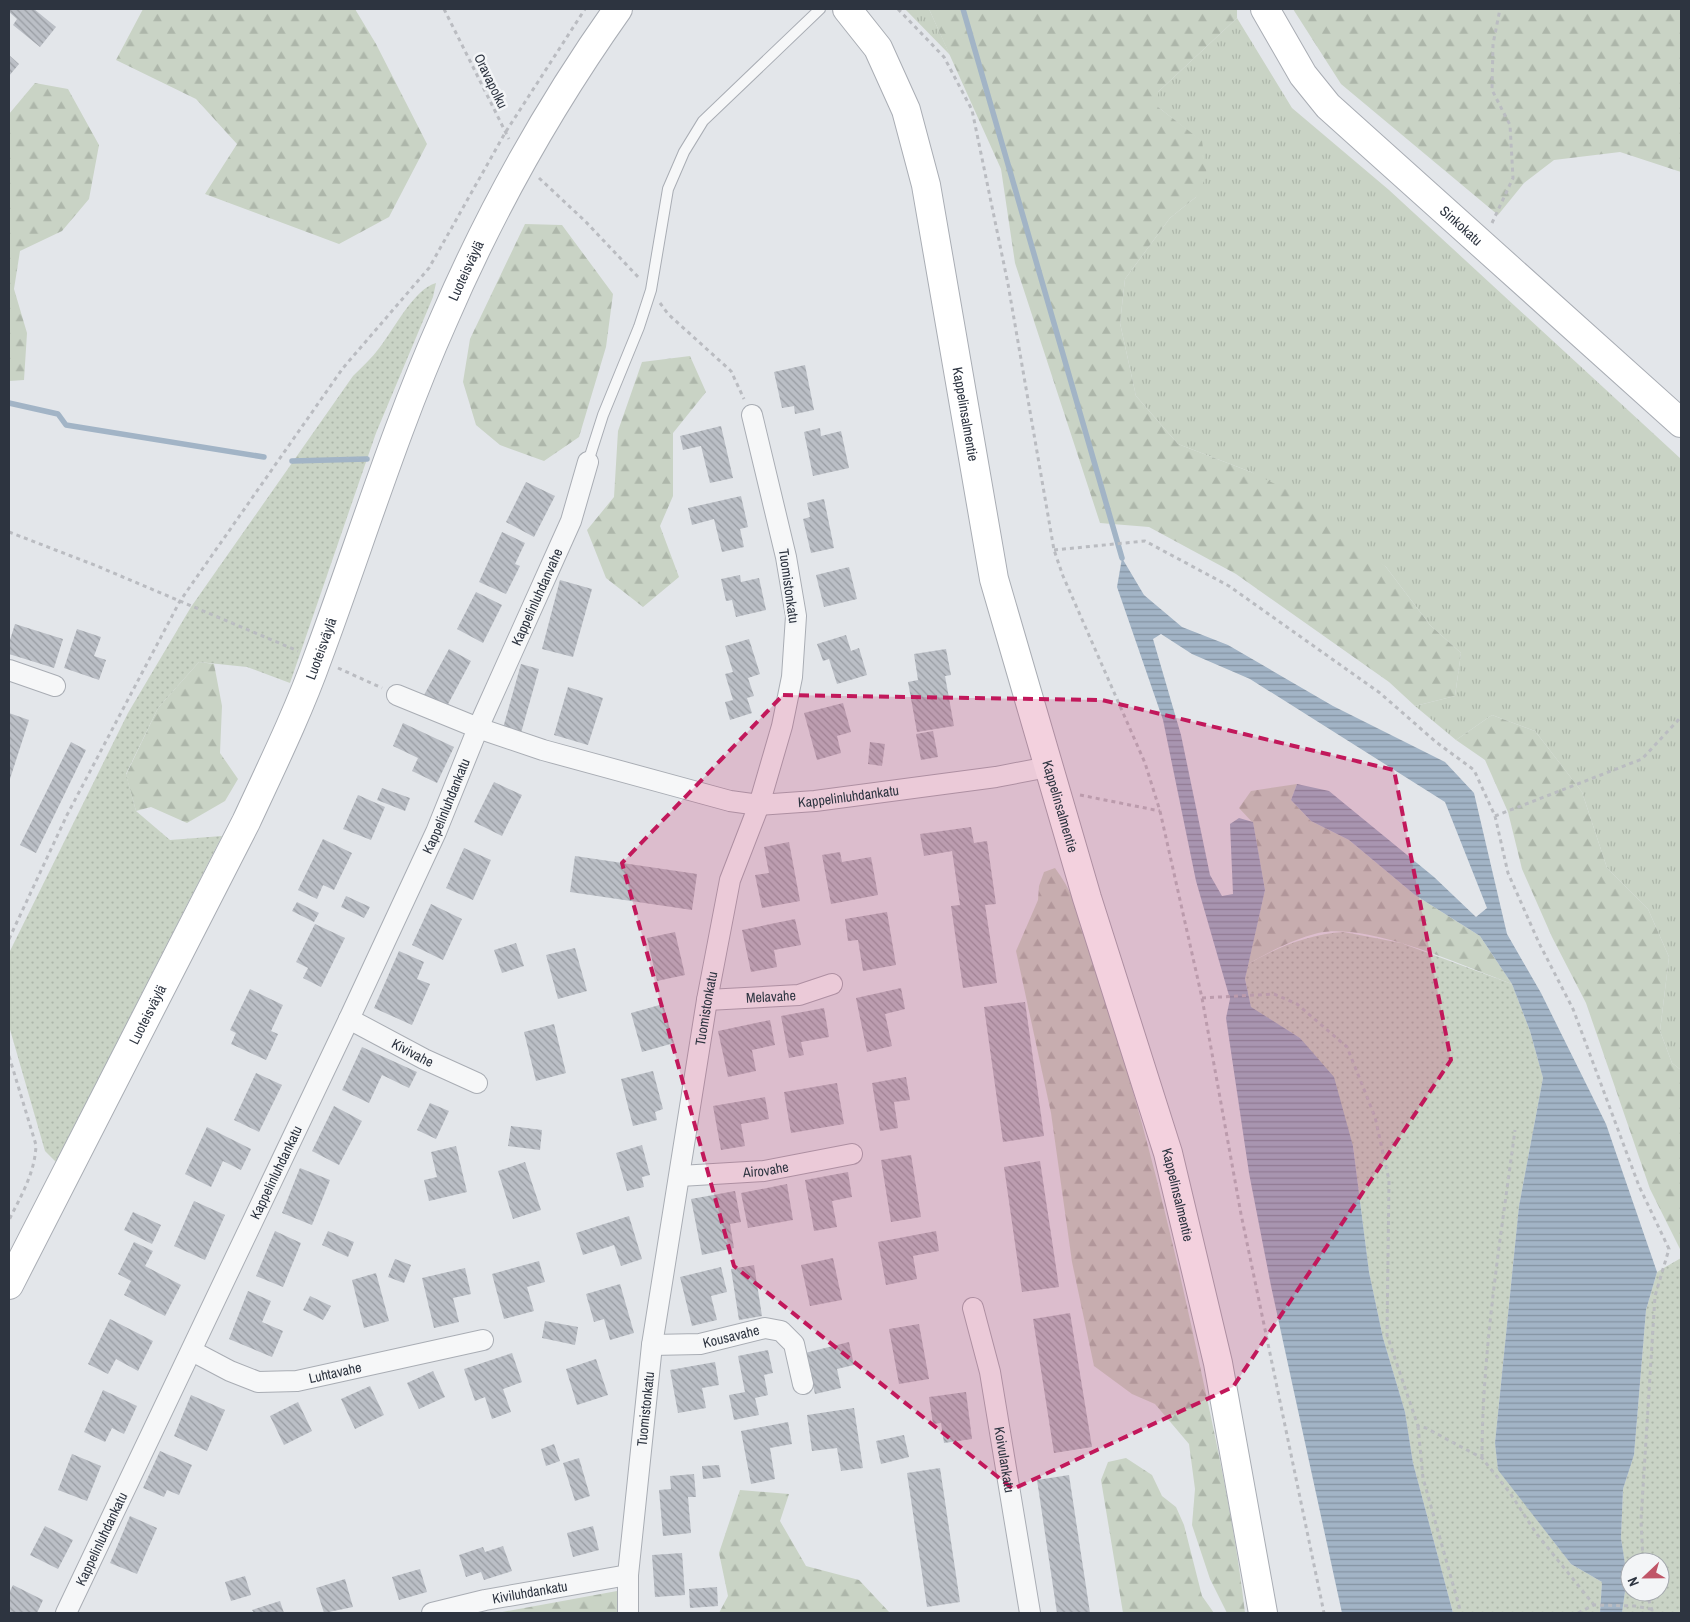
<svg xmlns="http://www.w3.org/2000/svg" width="1690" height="1622" font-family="'Archivo Narrow',sans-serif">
	<defs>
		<pattern id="grass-tufts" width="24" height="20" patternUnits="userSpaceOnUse" patternTransform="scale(1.25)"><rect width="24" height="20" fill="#c9d3c5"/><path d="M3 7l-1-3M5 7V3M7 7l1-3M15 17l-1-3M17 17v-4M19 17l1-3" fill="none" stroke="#adb6aa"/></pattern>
		<pattern id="forest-firs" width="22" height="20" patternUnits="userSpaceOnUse" patternTransform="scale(1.25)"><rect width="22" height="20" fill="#c9d3c5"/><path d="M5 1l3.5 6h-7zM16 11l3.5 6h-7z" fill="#adb6aa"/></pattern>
		<pattern id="park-dots" width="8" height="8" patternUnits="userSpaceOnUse" patternTransform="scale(1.25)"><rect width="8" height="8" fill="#c9d3c5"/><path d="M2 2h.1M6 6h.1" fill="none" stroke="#adb6aa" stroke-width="1.8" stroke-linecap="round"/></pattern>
		<pattern id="water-rules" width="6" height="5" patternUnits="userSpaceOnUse" patternTransform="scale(1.25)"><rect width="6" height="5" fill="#a2b4c6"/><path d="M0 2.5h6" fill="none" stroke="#8493a2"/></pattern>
		<pattern id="building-back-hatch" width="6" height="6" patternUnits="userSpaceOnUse" patternTransform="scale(1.25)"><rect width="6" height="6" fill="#bbbfc6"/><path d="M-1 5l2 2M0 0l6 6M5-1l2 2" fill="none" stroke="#989ca2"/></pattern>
	</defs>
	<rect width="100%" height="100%" fill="#e3e6ea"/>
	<path fill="url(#grass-tufts)" d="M905 9H929L950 55Z
		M1237 18 1292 108 1389 190 1681 459V1070L1672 1063 1660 1031 1669 957 1648 909 1607 868 1582 792 1535 731 1492 715 1456 740 1415 706 1455 696 1461 653 1430 625 1386 567 1251 472 1178 444 1136 396 1120 323 1125 279 1170 218 1196 197 1201 141 1158 107V92Z"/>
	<path fill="url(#forest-firs)" d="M143 9H355L376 44 427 144 389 217 339 244 205 194 237 144 196 99 116 60Z
		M929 9H1237V18L1158 92V107L1202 141 1207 175 1196 197 1170 218 1125 279 1120 323 1136 396 1178 444 1251 472 1315 504 1386 567 1430 625 1461 653 1455 696 1415 706 1389 682 1236 574 1149 527 1100 523 1015 263 1001 169Z
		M1293 9H1681V172L1620 152 1554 160 1524 183 1498 215 1341 84Z
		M35 83 68 89 99 145 89 199 62 231 20 251 14 289 27 333 24 380 9 381V114Z
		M525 224 562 225 613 294 606 347 579 437 544 461 500 445 476 425 463 382 470 339Z
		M690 356 706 392 673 433V496L660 526 679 577 643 607 606 578 587 530 614 497 618 431 642 362Z
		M199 662 214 664 222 706 220 753 238 779 225 801 187 823 151 807 136 811 126 775 158 708Z
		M1492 715 1535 731 1582 792 1607 868 1648 909 1669 957 1660 1031 1672 1063 1681 1070V1251L1650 1189 1586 1003 1552 937 1522 869 1508 812 1485 760 1456 740Z
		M1297 784 1291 800 1311 821 1349 840 1415 895 1480 936 1512 984C1463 966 1369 922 1318 933 1294 939 1269 952 1248 964L1265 890 1253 823 1239 808 1251 791Z
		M1055 868C1086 909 1098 974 1113 1023 1149 1141 1178 1260 1203 1380 1220 1458 1236 1535 1245 1613H1227L1210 1579 1192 1525 1195 1489 1189 1444 1155 1404 1132 1394 1094 1366 1072 1262 1051 1113 1016 951 1038 900 1039 886 1044 872Z
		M1126 1458 1152 1475 1162 1496 1176 1507 1184 1525 1202 1596 1214 1613H1123L1101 1480 1108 1462Z
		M740 1490 789 1494 780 1521 806 1566 859 1580 890 1613H719L728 1596 719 1553Z
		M617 1591 618 1613H497Z"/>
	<path fill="url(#park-dots)" fill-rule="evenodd" d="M436 283 433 297 376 433 290 683 247 667 199 662 158 708 126 774 136 811 170 840 222 836 56 1162 45 1151 9 1026V953L128 713 191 607 353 376C362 367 372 358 380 347 394 329 414 289 436 283Z
		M1344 932 1401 943 1512 984 1530 1031 1543 1078 1519 1206 1495 1443 1498 1469 1571 1564 1602 1582 1600 1613H1453L1413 1463 1405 1412 1383 1338 1369 1272 1353 1146 1300 1038 1251 1008 1245 979 1248 964C1278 947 1309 934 1344 932Z
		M1681 1258V1613H1622L1627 1577 1621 1538 1623 1489 1634 1455 1646 1310 1657 1272ZM1630 1562H1660V1592H1630Z"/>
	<path fill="url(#water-rules)" d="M1122 558 1144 595 1182 627 1228 645 1333 706 1445 762 1474 793 1507 934 1541 993 1606 1124 1657 1272 1646 1310 1634 1455 1623 1489 1621 1538 1627 1577 1622 1613H1600L1602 1582 1571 1564 1498 1470 1495 1443 1519 1206 1543 1078 1530 1031 1512 984 1480 936 1415 895 1349 840 1311 821 1291 800 1297 784 1329 791 1434 877 1476 917 1487 908 1445 802 1250 679 1192 654 1161 634 1153 639 1181 735 1210 875 1222 896 1233 894 1230 824 1239 818 1253 822 1265 890 1245 979 1251 1007 1300 1038 1334 1077 1353 1146 1369 1272 1383 1338 1405 1412 1413 1463 1453 1613H1342L1271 1286 1249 1173 1226 1018 1230 999 1196 881 1163 720 1117 587Z"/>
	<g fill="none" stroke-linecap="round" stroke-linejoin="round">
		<path stroke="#a2b4c6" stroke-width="5.5" d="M963 9 1122 558
			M9 403 58 414 66 425 264 457
			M292 461 367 459"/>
	</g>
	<path fill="url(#building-back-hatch)" d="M9 9H34L56 27 40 47 13 25 17 19 9 12Z
		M9 55 19 64 9 76Z
		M805 365 814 410 795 414 794 406 782 408 774 372Z
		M721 426 733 478 710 483 701 446 683 450 680 436Z
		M820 428 821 436 841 431 849 468 813 476 804 432Z
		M526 482 555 496 534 537 506 522Z
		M741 496 748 527 740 529 744 547 722 552 714 519 692 525 688 508Z
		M824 499 834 548 811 553 803 519 810 517 807 503Z
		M502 532 525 543 515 564 520 566 506 594 479 582Z
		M849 567 857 599 824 607 816 575Z
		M740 575 741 582 759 578 766 610 736 617 732 600 726 601 721 579Z
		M560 580 592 589 573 657 542 649Z
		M476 592 502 605 483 643 457 629Z
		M15 624 63 639 54 668 9 654V643Z
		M77 629 101 637 94 656 106 660 99 680 64 668Z
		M846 635 851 651 859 648 867 675 837 684 829 659 823 661 817 644Z
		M749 639 760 674 748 678 754 696 747 698 752 713 730 720 725 702 733 700 725 674 733 672 725 646Z
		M449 649 471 661 446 708 424 695Z
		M946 649 951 675 945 676 954 726 917 732 908 682 918 680 914 654Z
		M521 664 539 669 521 733 503 728Z
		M568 687 603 698 588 745 554 735Z
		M843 703 851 732 837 736 841 753 817 760 804 713Z
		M9 713 29 720 9 782Z
		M403 723 454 747 437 783 412 771 418 758 393 746Z
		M933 731 938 757 921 760 916 734Z
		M71 742 86 750 36 853 20 845Z
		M870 742 885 744 882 766 868 764Z
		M494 782 522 795 502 836 474 822Z
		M382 788 410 798 405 811 377 800Z
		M358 795 385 807 371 840 343 829Z
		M971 827 974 843 987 841 996 904 985 905 997 983 963 988 951 906 960 905 952 851 924 856 920 834Z
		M323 839 352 853 334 890 323 885 317 899 298 890Z
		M789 842 800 901 762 908 755 875 769 873 764 847Z
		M464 848 491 860 473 900 446 888Z
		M840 852 842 862 871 857 878 895 831 904 822 855Z
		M575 856 697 874 692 910 570 892Z
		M346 896 370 907 364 918 341 907Z
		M297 902 319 913 314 922 292 911Z
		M431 904 462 919 443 960 412 945Z
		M887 912 896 965 863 971 858 940 848 941 845 919Z
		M795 919 801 945 774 950 777 967 751 972 742 930Z
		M315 924 345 938 321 987 303 978 308 968 296 962Z
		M675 932 685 975 657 981 647 938Z
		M516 943 524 966 502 973 494 950Z
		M575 948 587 991 558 999 546 955Z
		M399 951 424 962 417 979 430 984 412 1025 374 1008Z
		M901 988 905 1009 885 1014 892 1046 867 1052 856 998Z
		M250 989 283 1005 271 1031 278 1034 266 1060 231 1044 236 1033 230 1030Z
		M1025 1002 1044 1136 1003 1142 984 1007Z
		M663 1004 674 1043 642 1052 631 1013Z
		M824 1008 829 1037 801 1042 804 1055 789 1058 781 1016Z
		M770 1020 775 1045 752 1050 756 1071 728 1077 718 1031Z
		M554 1024 566 1073 536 1081 524 1032Z
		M362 1047 417 1072 409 1088 382 1075 369 1103 342 1090Z
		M653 1071 663 1109 655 1112 657 1120 633 1126 621 1079Z
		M256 1073 282 1085 259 1132 234 1120Z
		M906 1077 910 1100 894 1102 898 1128 880 1131 872 1083Z
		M837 1083 844 1124 791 1133 784 1092Z
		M765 1097 769 1119 741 1124 745 1146 721 1150 713 1106Z
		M430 1103 449 1111 436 1139 417 1130Z
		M334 1106 362 1121 339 1165 312 1151Z
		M511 1126 542 1130 540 1150 508 1146Z
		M207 1127 251 1149 241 1170 223 1161 211 1187 185 1174Z
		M642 1145 650 1175 642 1177 644 1187 627 1191 616 1153Z
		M456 1146 467 1192 429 1201 424 1180 437 1177 431 1152Z
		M911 1155 921 1217 891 1222 881 1160Z
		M1040 1161 1059 1287 1022 1292 1004 1167Z
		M525 1162 541 1210 513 1219 498 1171Z
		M300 1168 330 1180 312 1225 282 1213Z
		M848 1172 852 1197 832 1201 837 1227 814 1231 805 1180Z
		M787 1184 793 1220 748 1228 741 1193Z
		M735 1191 741 1222 730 1224 734 1248 702 1255 691 1199Z
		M194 1201 225 1215 205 1260 174 1246Z
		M133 1212 161 1225 152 1244 124 1230Z
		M629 1216 642 1259 621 1266 614 1245 583 1255 576 1233Z
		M275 1231 301 1243 283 1287 256 1276Z
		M328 1231 354 1242 348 1257 322 1245Z
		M936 1231 939 1251 913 1256 917 1279 886 1285 878 1242Z
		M134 1242 153 1251 145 1266 181 1285 165 1316 124 1295 131 1281 118 1274Z
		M833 1258 842 1300 810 1306 801 1265Z
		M395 1259 411 1265 404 1283 388 1277Z
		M539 1261 545 1282 527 1287 534 1311 504 1319 492 1274Z
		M754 1265 762 1316 739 1320 731 1269Z
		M721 1267 727 1292 711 1296 717 1320 692 1326 680 1277Z
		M465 1268 471 1294 453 1298 459 1322 434 1328 422 1278Z
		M376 1273 389 1321 364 1328 352 1280Z
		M620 1284 634 1333 610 1340 604 1319 594 1322 586 1294Z
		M248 1291 271 1301 262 1322 283 1331 272 1357 229 1339Z
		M310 1296 331 1306 323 1320 303 1310Z
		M1070 1313 1092 1447 1054 1453 1033 1319Z
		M110 1319 153 1341 138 1371 116 1359 108 1374 88 1364Z
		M545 1321 578 1327 575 1345 542 1338Z
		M919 1324 929 1379 899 1384 889 1329Z
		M849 1342 854 1365 837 1369 841 1388 815 1394 805 1353Z
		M768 1350 773 1373 764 1375 768 1395 755 1398 759 1415 734 1420 729 1395 745 1392 738 1356Z
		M512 1353 522 1382 503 1389 511 1412 492 1419 485 1397 475 1401 464 1369Z
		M596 1359 608 1395 577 1405 566 1369Z
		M715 1362 719 1385 702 1388 706 1408 678 1413 670 1370Z
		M433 1371 445 1397 419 1409 407 1383Z
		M370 1386 384 1415 355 1429 341 1399Z
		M103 1390 137 1406 124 1434 112 1428 105 1442 84 1432Z
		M966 1392 972 1439 944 1443 941 1423 933 1424 929 1397Z
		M191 1395 225 1410 207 1451 174 1436Z
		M298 1402 312 1431 284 1445 270 1416Z
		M854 1408 863 1468 841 1471 837 1448 812 1451 807 1415Z
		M788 1422 792 1444 770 1448 775 1479 751 1484 741 1431Z
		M904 1435 909 1457 881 1464 876 1441Z
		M554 1444 560 1461 546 1466 541 1449Z
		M160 1451 192 1465 179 1495 167 1490 164 1497 143 1488Z
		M72 1454 101 1466 87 1501 58 1490Z
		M579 1458 590 1496 575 1501 563 1463Z
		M719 1465 721 1477 703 1479 702 1466Z
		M940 1468 960 1602 927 1607 907 1473Z
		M694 1474 696 1497H688L691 1533 663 1536 659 1490 671 1489 670 1476Z
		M1069 1475 1090 1613H1057L1037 1480Z
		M130 1516 157 1528 137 1574 110 1563Z
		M45 1526 73 1540 58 1569 30 1555Z
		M593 1526 599 1550 573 1557 567 1533Z
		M503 1546 512 1571 484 1580 481 1572 466 1577 459 1555 483 1547 485 1552Z
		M682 1553 685 1595 655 1597 652 1555Z
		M420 1569 427 1592 399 1600 392 1577Z
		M245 1576 251 1595 231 1601 225 1582Z
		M345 1579 353 1607 324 1613 316 1588Z
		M13 1585 43 1600 37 1613H9V1593Z
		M717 1587 718 1606 690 1608 689 1589Z
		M280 1601 284 1613H254L252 1610Z"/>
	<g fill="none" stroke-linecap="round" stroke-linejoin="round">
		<defs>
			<path id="lane" d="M588 462 603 415 639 327 651 290 668 189 684 152 703 121 820 9"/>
			<g id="street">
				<path d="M9 670 55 686"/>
				<path id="s1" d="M397 695 478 728 543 750 730 801 759 805 815 801 996 777 1048 767"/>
				<path id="s2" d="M707 1000 799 995 832 984"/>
				<path id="s3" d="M349 1019 424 1059 477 1083"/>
				<path id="s4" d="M680 1176 764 1171 852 1154"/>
				<path id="s5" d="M973 1308 990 1372 1030 1613"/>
				<path id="s6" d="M652 1345 700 1344 765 1328 781 1331 794 1344 803 1384"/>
				<path id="s7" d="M192 1351 230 1371 258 1382 297 1381 483 1340"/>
				<path id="s8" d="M66 1613 349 1019 436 832 478 728 571 521 588 462"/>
				<path id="s9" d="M432 1613 485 1600 628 1575"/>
				<path id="s10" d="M628 1613V1575L652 1345 707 1000 730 880 759 805 782 726 792 677 796 616 786 557 752 415"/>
			</g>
			<g id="secondary">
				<path id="s11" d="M847 9 878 48 906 110 926 185 994 579 1087 898 1168 1153 1218 1363 1263 1613"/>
				<path id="s12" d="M1265 9 1303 75 1328 106 1681 423"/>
				<path id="s13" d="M9 1285 246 822C271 768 298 713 318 657 360 544 395 429 444 319 491 210 550 105 618 9"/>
			</g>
		</defs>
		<use href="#lane" stroke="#a9adb4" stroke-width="12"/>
		<use href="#street" stroke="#a9adb4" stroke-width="22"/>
		<use href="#secondary" stroke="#a9adb4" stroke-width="30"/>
		<path stroke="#babcc1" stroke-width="3" stroke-dasharray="4 4" stroke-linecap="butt" d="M444 9 509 139
			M898 9 944 57 972 110 1008 284 1054 550 1063 576 1145 763 1160 811 1202 998 1241 1214 1324 1613
			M539 178 585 221 640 279
			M1492 223 1513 178 1510 125 1492 90 1493 44 1500 9
			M660 303 668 314 731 371 744 399
			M9 532 97 566 298 651
			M1054 550 1145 541 1229 586 1380 693 1436 742 1474 770 1495 816 1508 873 1539 943 1573 1009 1639 1186 1669 1249 1655 1296 1641 1520 1643 1562
			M338 668 382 688
			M1080 795 1160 811
			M1495 816 1642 759 1681 717
			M9 939 67 815 180 601 343 368 429 268 505 133 585 9
			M1202 998 1274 994 1297 1004 1347 1047 1375 1117 1389 1180 1387 1335 1418 1426 1426 1428 1482 1458 1510 1493 1536 1533 1594 1605
			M9 1056 36 1145C35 1173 21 1196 9 1220
			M1418 1426 1423 1478 1461 1613
			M1482 1458C1482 1351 1501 1236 1515 1130
			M1646 1592 1653 1613
			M1578 1613 1594 1605 1635 1606 1651 1609"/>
		<use href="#lane" stroke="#f6f7f8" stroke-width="10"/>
		<use href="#street" stroke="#f6f7f8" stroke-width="20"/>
		<use href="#secondary" stroke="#fff" stroke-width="28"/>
	</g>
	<path fill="#c2185b" fill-opacity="0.2" stroke="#c2185b" stroke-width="4" stroke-dasharray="10 6" stroke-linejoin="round" d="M783 695 1102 700 1394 770 1451 1060 1233 1387 1013 1489 734 1266 622 863Z"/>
	<g text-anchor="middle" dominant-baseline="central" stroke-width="5" stroke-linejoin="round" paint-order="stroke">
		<g font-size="14" fill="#2d3440" stroke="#f3f5f7">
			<text transform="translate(491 81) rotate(64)">Oravapolku</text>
			<text stroke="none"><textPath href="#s12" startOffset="295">Sinkokatu</textPath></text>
			<text stroke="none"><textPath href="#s13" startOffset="1114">Luoteisväylä</textPath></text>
			<text stroke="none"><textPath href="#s11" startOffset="428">Kappelinsalmentie</textPath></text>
			<text transform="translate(789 586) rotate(82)">Tuomistonkatu</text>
			<text stroke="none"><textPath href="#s8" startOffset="1120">Kappelinluhdanvahe</textPath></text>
			<text stroke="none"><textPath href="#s13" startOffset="709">Luoteisväylä</textPath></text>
			<text stroke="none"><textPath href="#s1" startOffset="469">Kappelinluhdankatu</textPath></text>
			<text stroke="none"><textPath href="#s8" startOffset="892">Kappelinluhdankatu</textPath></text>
			<text stroke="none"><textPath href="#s11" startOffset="832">Kappelinsalmentie</textPath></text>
			<text stroke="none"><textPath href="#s2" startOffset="64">Melavahe</textPath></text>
			<text stroke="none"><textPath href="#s10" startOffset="610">Tuomistonkatu</textPath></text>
			<text stroke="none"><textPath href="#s13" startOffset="304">Luoteisväylä</textPath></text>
			<text stroke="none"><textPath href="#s3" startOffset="72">Kivivahe</textPath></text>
			<text stroke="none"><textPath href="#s4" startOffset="86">Airovahe</textPath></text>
			<text stroke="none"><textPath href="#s8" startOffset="488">Kappelinluhdankatu</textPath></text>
			<text stroke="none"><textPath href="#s11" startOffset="1238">Kappelinsalmentie</textPath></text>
			<text stroke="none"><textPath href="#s6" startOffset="80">Kousavahe</textPath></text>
			<text stroke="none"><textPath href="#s7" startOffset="151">Luhtavahe</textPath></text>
			<text stroke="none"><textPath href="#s10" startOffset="205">Tuomistonkatu</textPath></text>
			<text stroke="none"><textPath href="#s5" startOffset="155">Koivulankatu</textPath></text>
			<text stroke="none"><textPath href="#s8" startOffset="82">Kappelinluhdankatu</textPath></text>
			<text stroke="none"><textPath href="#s9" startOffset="100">Kiviluhdankatu</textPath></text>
		</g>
	</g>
	<rect width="1690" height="1622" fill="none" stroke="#2d3440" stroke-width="20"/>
	<g transform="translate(1645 1577) rotate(248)"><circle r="24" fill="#f3f5f7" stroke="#a4a8ae"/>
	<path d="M0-4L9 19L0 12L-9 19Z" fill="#c05668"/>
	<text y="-8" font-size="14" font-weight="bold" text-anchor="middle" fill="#2d3440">N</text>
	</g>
</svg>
